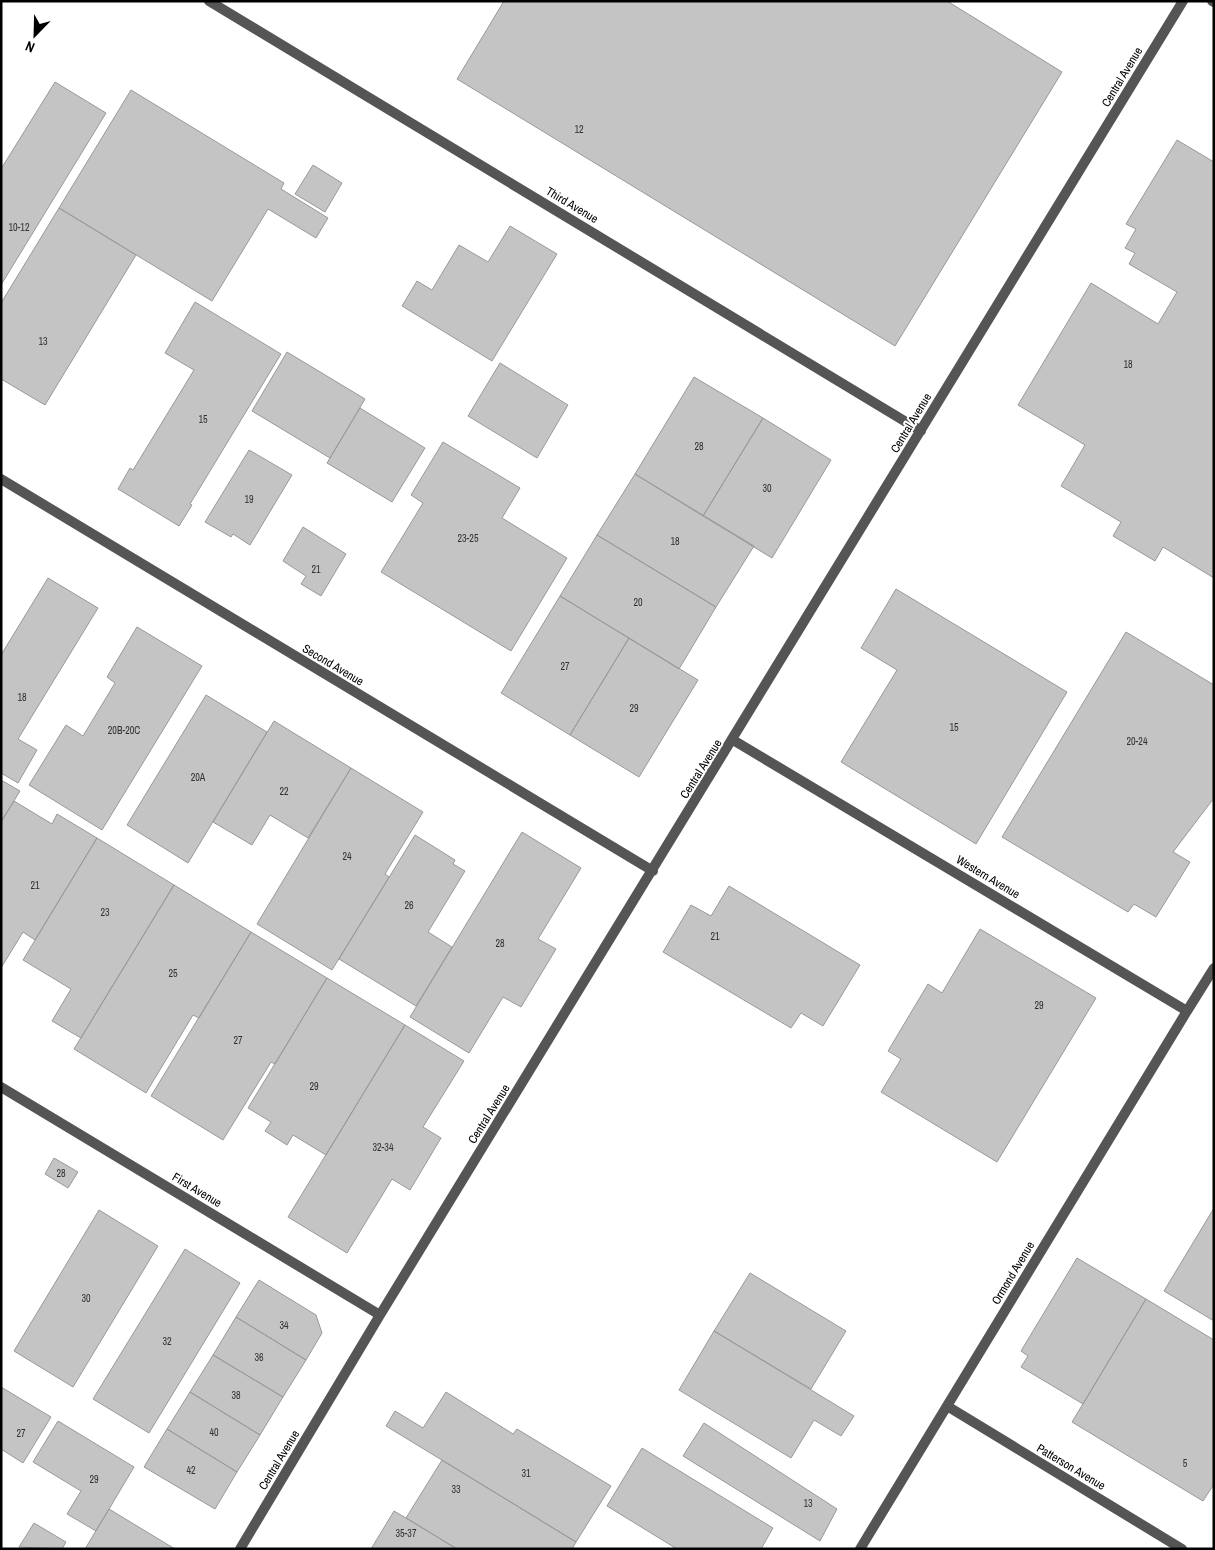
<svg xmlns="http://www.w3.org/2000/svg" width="1215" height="1550" font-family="'Archivo Narrow',sans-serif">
	<rect width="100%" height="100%" fill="#fff"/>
	<path fill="#c4c4c4" stroke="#999" d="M504 1H947L1062 72 895 346 457 79Z
		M55 82 106 113 1 285V169Z
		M131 90 284 183 281 189 328 218 316 238 268 209 212 301 59 208Z
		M1177 140 1214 162V578L1163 547 1155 561 1113 536 1121 522 1061 486 1085 445 1018 405 1091 283 1158 324 1177 292 1129 264 1135 253 1125 248 1136 229 1126 224Z
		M313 165 342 183 325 212 295 194Z
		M59 208 136 255 45 405 1 379V303Z
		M510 226 557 254 492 361 402 306 417 281 432 290 459 245 488 262Z
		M195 302 281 354 190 504 192 505 179 526 118 489 130 468 133 470 194 370 165 353Z
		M287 352 365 399 330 458 252 411Z
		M500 363 568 405 537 458 468 416Z
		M694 377 763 418 703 516 635 474Z
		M360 408 425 448 392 502 327 463Z
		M763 418 831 460 772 558 703 516Z
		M443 442 520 488 502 518 567 558 511 651 381 572 423 503 411 495Z
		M249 450 292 475 250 545 233 534 231 537 205 522Z
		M635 474 754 546 716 607 597 535Z
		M303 527 346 554 321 596 301 584 306 576 283 561Z
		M597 535 716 607 679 669 560 596Z
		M48 578 98 608 18 739 37 750 18 783 1 773V655Z
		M896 589 1067 692 976 844 841 762 897 670 861 648Z
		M560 596 629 638 570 735 501 693Z
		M137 627 202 666 102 830 29 785 66 725 83 736 115 683 107 677Z
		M1126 632 1214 685V798L1173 852 1190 862 1156 917 1134 904 1128 912 1002 837Z
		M629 638 698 680 639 777 570 735Z
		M206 695 267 732 188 863 127 825Z
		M274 721 351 768 308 838 270 815 252 845 213 822Z
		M351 768 423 812 385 874 389 877 332 970 257 924Z
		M1 780 20 791 1 822Z
		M14 801 52 824 57 814 97 838 35 940 23 932 1 968V822Z
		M522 832 581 868 538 939 556 949 521 1007 503 997 469 1053 410 1017Z
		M415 835 455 860 453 864 465 871 428 932 452 947 416 1006 339 959Z
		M97 838 174 885 81 1038 52 1021 71 989 23 960Z
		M174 885 251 932 199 1018 193 1015 146 1093 74 1049Z
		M729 886 860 965 823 1026 801 1013 791 1028 663 952 691 905 711 916Z
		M980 929 1096 998 997 1162 881 1092 901 1059 888 1051 928 984 942 993Z
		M251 932 327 978 275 1064 271 1062 223 1140 151 1096Z
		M327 978 405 1025 326 1155 293 1135 287 1145 265 1131 271 1122 248 1108Z
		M405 1025 464 1061 423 1127 441 1138 410 1190 392 1179 347 1253 288 1217Z
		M54 1158 78 1172 68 1188 45 1174Z
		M1214 1208V1321L1164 1291Z
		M99 1210 158 1246 73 1387 14 1351Z
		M185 1249 240 1283 149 1433 93 1399Z
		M1077 1258 1146 1299 1083 1404 1021 1367 1028 1356 1021 1351Z
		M750 1273 846 1331 811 1389 714 1331Z
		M259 1280 316 1315 322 1333 306 1360 236 1317Z
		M1146 1299 1214 1340V1484L1203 1501 1072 1422Z
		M236 1317 306 1360 283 1397 213 1355Z
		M714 1331 854 1416 841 1436 814 1420 791 1458 679 1390Z
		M213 1355 283 1397 260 1435 190 1392Z
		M1 1387 51 1417 23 1463 1 1449Z
		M190 1392 260 1435 237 1472 167 1429Z
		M446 1392 513 1434 517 1429 611 1486 576 1542 386 1426 395 1411 423 1428Z
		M58 1421 134 1467 96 1531 67 1514 81 1491 33 1462Z
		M704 1423 837 1509 820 1541 683 1456Z
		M167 1429 237 1472 215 1509 144 1467Z
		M642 1448 773 1528 761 1549H677L607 1506Z
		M442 1460 576 1542 572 1549H457L406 1518Z
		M109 1509 175 1549H85Z
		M394 1511 406 1518 457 1549H371Z
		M34 1523 66 1542 62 1549 19 1547Z"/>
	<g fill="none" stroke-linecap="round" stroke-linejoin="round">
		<path stroke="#555" stroke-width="10" d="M209 1 921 431
			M1212 1 1214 2
			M1 479 653 871
			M733 740 1187 1011 1214 968
			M1 1087 380 1315
			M947 1406 1182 1549
			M240 1549 380 1315 1183 1
			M860 1549 1187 1011"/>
	</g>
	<g text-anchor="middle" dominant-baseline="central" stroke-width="4" stroke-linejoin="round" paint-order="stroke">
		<g font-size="10" fill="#313131">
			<text x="579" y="129">12</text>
			<text x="19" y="227">10-12</text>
			<text x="43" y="341">13</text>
			<text x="1128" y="364">18</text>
			<text x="203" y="419">15</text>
			<text x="699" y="446">28</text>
			<text x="767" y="488">30</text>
			<text x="249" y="499">19</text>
			<text x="468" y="538">23-25</text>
			<text x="675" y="541">18</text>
			<text x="316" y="569">21</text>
			<text x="638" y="602">20</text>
			<text x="565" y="666">27</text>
			<text x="22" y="697">18</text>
			<text x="634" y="708">29</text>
			<text x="954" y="727">15</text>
			<text x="124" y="730">20B-20C</text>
			<text x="1137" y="741">20-24</text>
			<text x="198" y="777">20A</text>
			<text x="284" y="791">22</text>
			<text x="347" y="856">24</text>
			<text x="35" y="885">21</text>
			<text x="409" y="905">26</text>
			<text x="105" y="912">23</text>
			<text x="715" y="936">21</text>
			<text x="500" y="943">28</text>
			<text x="173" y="973">25</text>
			<text x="1039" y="1005">29</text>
			<text x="238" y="1040">27</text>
			<text x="314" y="1086">29</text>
			<text x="383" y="1147">32-34</text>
			<text x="61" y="1173">28</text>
			<text x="86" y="1298">30</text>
			<text x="284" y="1325">34</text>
			<text x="167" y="1341">32</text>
			<text x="259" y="1357">36</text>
			<text x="236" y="1395">38</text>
			<text x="214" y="1432">40</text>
			<text x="21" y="1433">27</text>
			<text x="1185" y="1463">5</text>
			<text x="191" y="1470">42</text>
			<text x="526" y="1473">31</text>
			<text x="94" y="1479">29</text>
			<text x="456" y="1489">33</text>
			<text x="808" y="1503">13</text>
			<text x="406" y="1533">35-37</text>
		</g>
		<g font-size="12" fill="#000" stroke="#fff">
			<text transform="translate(1122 77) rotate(-59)">Central Avenue</text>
			<text transform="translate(572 205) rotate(31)">Third Avenue</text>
			<text transform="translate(911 423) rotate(-59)">Central Avenue</text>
			<text transform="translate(333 665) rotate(31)">Second Avenue</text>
			<text transform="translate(701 769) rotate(-58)">Central Avenue</text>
			<text transform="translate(988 877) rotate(31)">Western Avenue</text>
			<text transform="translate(489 1114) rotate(-58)">Central Avenue</text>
			<text transform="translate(197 1190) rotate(31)">First Avenue</text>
			<text transform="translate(1013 1273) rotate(-59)">Ormond Avenue</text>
			<text transform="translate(279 1460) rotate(-59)">Central Avenue</text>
			<text transform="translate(1071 1467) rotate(31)">Patterson Avenue</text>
		</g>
	</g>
	<rect width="1215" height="1550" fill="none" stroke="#000000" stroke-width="5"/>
	<g transform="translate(35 35) rotate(203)" stroke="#ffffff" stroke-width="4" paint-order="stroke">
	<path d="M0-4L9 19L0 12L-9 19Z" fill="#000000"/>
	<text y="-8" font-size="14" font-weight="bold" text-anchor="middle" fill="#000000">N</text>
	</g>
</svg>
